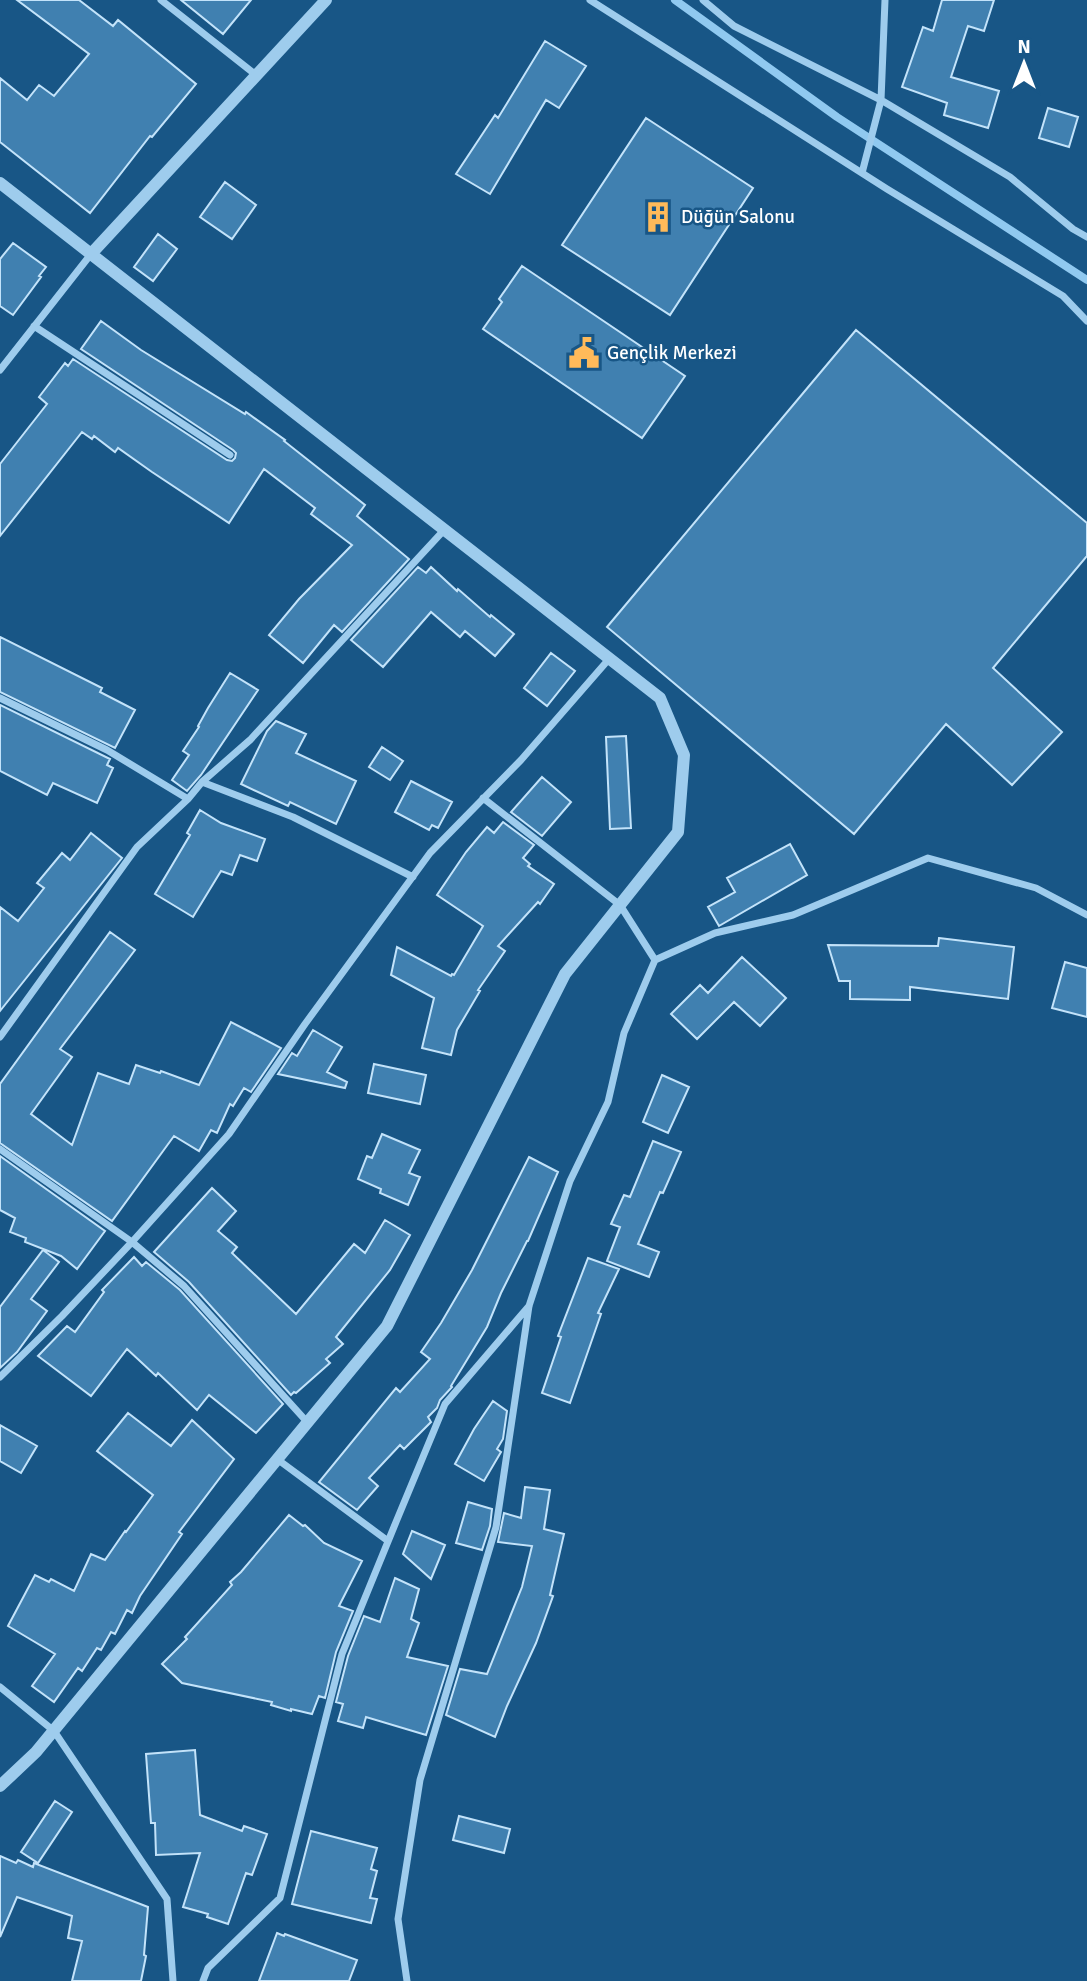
<svg xmlns="http://www.w3.org/2000/svg" width="1087" height="1981" font-family="Signika,sans-serif">
	<rect width="100%" height="100%" fill="#185686"/>
	<g fill="none" stroke-linecap="round" stroke-linejoin="round">
		<path stroke="#90c9f0" stroke-width="8" d="M675 0 837 117 1087 280"/>
	</g>
	<path fill="#4080b0" stroke="#c3e3fa" stroke-width="2" d="M17 0H79L113 26 118 20 196 84 152 137 150 136 90 213 0 142V78L27 100 39 85 54 96 89 54Z
		M181 0H251L223 34Z
		M942 0H994L984 31 968 26 951 77 999 91 988 128 944 115 947 103 902 87 923 27 933 31Z
		M545 41 586 66 559 108 546 100 490 194 456 174 495 115 498 118Z
		M1048 108 1078 117 1069 147 1039 138Z
		M646 118 753 188 670 315 562 245Z
		M225 182 256 205 232 239 200 217Z
		M158 234 177 249 153 281 134 267Z
		M13 243 46 267 39 276 41 277 13 315 0 306V259Z
		M522 266 685 376 642 438 483 329 502 302 499 299Z
		M101 321 141 350 245 414 246 412 285 440 284 441 365 505 357 516 409 559 342 632 334 625 303 663 269 635 299 599 352 545 311 514 315 508 264 469 229 523 152 472 118 448 115 452 94 436 92 439 82 432 0 536V464L47 404 39 397 65 363 68 366 73 359 227 460 232 461 235 458 236 453 233 450 81 349Z
		M856 330 1087 523V556L993 668 1062 732 1012 785 946 724 854 834 607 627Z
		M418 567 426 573 431 567 457 591 458 589 490 617 491 615 514 634 495 656 465 631 460 637 431 612 383 667 351 640Z
		M0 637 102 688 100 692 135 710 115 748 0 692Z
		M551 653 575 671 547 706 524 688Z
		M230 673 258 690 201 775 187 791 172 780 189 755 183 751 199 727 198 726 208 708Z
		M0 705 110 759 107 765 113 768 97 803 53 783 47 795 0 771Z
		M276 721 306 734 296 753 356 781 336 824 290 802 288 806 241 784 267 731Z
		M626 736 631 828 610 829 606 737Z
		M382 747 403 761 390 780 369 767Z
		M542 777 571 802 542 836 511 812Z
		M411 781 452 802 438 828 432 825 429 830 395 812Z
		M200 810 221 823 265 839 257 861 240 855 232 875 221 871 193 917 155 894 190 835 187 833Z
		M503 822 534 845 523 858 530 864 528 866 554 884 540 904 538 902 498 946 505 951 478 990 480 991 457 1030 451 1055 422 1048 434 998 391 975 397 947 451 976 452 974 454 975 483 926 437 895 466 852 487 827 494 833Z
		M91 833 122 858 0 1011V907L18 921 44 888 37 883 62 853 70 860Z
		M790 844 807 875 719 926 708 907 735 892 727 878Z
		M110 932 135 950 60 1049 72 1057 31 1114 72 1145 98 1073 129 1084 136 1065 160 1073 161 1071 199 1085 231 1022 281 1048 251 1092 244 1088 233 1106 230 1104 217 1133 211 1130 199 1151 174 1136 112 1221 0 1143V1084Z
		M939 938 1014 947 1008 999 910 987V1000L850 999V981H839L828 945 938 946Z
		M742 957 786 998 760 1026 734 1002 697 1039 671 1014 700 985 708 993Z
		M1065 962 1087 968V1017L1052 1008Z
		M313 1030 342 1047 327 1072 347 1082 345 1088 278 1074 292 1053 297 1056Z
		M374 1064 426 1075 420 1104 368 1093Z
		M662 1075 689 1087 668 1133 643 1122Z
		M382 1134 420 1150 409 1173 420 1177 408 1205 380 1193 381 1189 358 1179 367 1156 372 1158Z
		M653 1141 681 1152 663 1193 660 1192 638 1244 659 1252 649 1277 607 1261 620 1227 611 1224 624 1195 630 1197Z
		M0 1156 105 1231 77 1269 61 1256 25 1242 26 1238 10 1232 15 1218 0 1210Z
		M529 1157 558 1172 528 1241H527L501 1293 487 1327 451 1386 452 1387 440 1400 437 1408 428 1417 431 1422 404 1449 400 1445 369 1478 378 1486 357 1510 319 1482 396 1388 400 1392 430 1359 421 1352 441 1323 472 1270Z
		M212 1188 236 1211 218 1231 237 1247 232 1253 296 1314 354 1244 365 1253 385 1220 410 1235 390 1270 336 1337 343 1344 326 1359 330 1363 296 1393 294 1392 291 1395 189 1282 154 1252Z
		M43 1250 59 1262 31 1299 47 1311 17 1352 0 1368V1307Z
		M134 1257 142 1266 146 1262 180 1290 283 1404 256 1433 209 1395 197 1410 158 1373 156 1376 127 1349 91 1396 38 1356 67 1326 75 1332 104 1292 102 1290Z
		M588 1258 619 1269 598 1313 601 1314 570 1403 542 1393 561 1337 558 1336Z
		M493 1401 507 1411 503 1439 497 1449 501 1452 484 1481 455 1464 474 1429Z
		M128 1413 171 1446 192 1420 234 1459 179 1532 182 1534 140 1596 132 1613 127 1610 115 1634 111 1632 101 1650 97 1648 82 1671 78 1668 54 1702 32 1686 55 1654 8 1626 35 1575 49 1582 51 1579 74 1591 91 1554 105 1560 125 1531 126 1532 153 1495 97 1451Z
		M0 1425 37 1446 21 1473 0 1461Z
		M525 1487 550 1490 544 1529 564 1534 550 1595 553 1596 536 1643 507 1706 495 1737 446 1715 460 1669 487 1674 522 1587 532 1546 498 1542 504 1513 521 1518Z
		M468 1502 492 1509 490 1526 482 1550 456 1543Z
		M289 1515 303 1526 305 1525 324 1543 362 1561 339 1606 353 1611 336 1652 325 1698 319 1696 312 1714 291 1709V1711L271 1705 272 1702 182 1683 162 1664 187 1639 185 1637 232 1585 230 1582 241 1572Z
		M412 1531 445 1545 431 1579 403 1554Z
		M395 1578 419 1589 411 1619 419 1623 407 1657 448 1666 426 1735 366 1717 363 1728 338 1721 343 1704 336 1702 348 1656 364 1616 380 1622Z
		M195 1750 200 1815 242 1831 244 1826 267 1834 252 1875 246 1873 228 1924 207 1917 208 1914 183 1907 200 1853 156 1855 155 1823H151L146 1754Z
		M55 1801 72 1812 38 1863 21 1852Z
		M459 1816 510 1829 504 1853 453 1840Z
		M311 1831 377 1848 371 1869 377 1871 370 1898 377 1899 371 1923 292 1904Z
		M0 1856 16 1863 18 1860 33 1867 34 1863 148 1907 144 1955 146 1956 141 1981H72L82 1941 68 1938 72 1916 17 1897 0 1937Z
		M277 1933 284 1936 285 1934 357 1960 349 1981H259Z"/>
	<g fill="none" stroke-linecap="round" stroke-linejoin="round">
		<path stroke="#9ecced" stroke-width="7" d="M161 0 256 75
			M590 0 887 189 1063 296 1087 321
			M703 0 734 26 881 100 1010 177 1073 229 1087 237
			M862 173 881 100 885 0
			M34 326 230 455
			M0 370 91 254
			M0 698 107 750 188 799
			M202 782 293 817 413 877
			M655 960 715 933 793 915 928 858 1036 888 1087 915
			M0 1037 137 847 188 799 202 782 250 740 444 530
			M0 1149 132 1242 184 1286 308 1423
			M0 1377 62 1316 132 1242 229 1134 305 1024 430 853 521 760 609 659
			M277 1459 388 1541
			M0 1687 54 1731 167 1899 173 1981
			M203 1981 208 1968 280 1898 342 1654 396 1522 445 1404 529 1306
			M407 1981 398 1919 420 1780 496 1527 529 1306 570 1181 608 1102 624 1033 655 960 620 905 483 798"/>
		<path stroke="#9ecced" stroke-width="12" d="M0 183 660 698 684 755 678 832 565 974 387 1326 36 1752 0 1786
			M91 254 326 0"/>
	</g>
	<defs>
		<symbol id="building-bare" viewBox="-9 -9 18 18"><path d="M-4-6H4V6H1V3H-1V6H-4ZM-2.5-4.3h1.7v1.8h-1.7ZM.8-4.3h1.7v1.8H.8ZM-2.5-1h1.7V.8h-1.7ZM.8-1h1.7V.8H.8Z" fill="#ffba5a" stroke="#185686" stroke-width="2.5" paint-order="stroke"/></symbol>
		<symbol id="civic-bare" viewBox="-9 -9 18 18"><path d="M-.6-6.5H3V-4.5H.6V-3L4-1V1h2V6H-6V1h2V-1L-.6-3ZM-1.2 2.5V6h2.4V2.5Z" fill="#ffba5a" stroke="#185686" stroke-width="2.5" paint-order="stroke"/></symbol>
	</defs>
	<g fill-rule="evenodd">
		<use href="#building-bare" x="636" y="195" width="44" height="44"/>
		<use href="#civic-bare" x="562" y="331" width="44" height="44"/>
	</g>
	<g text-anchor="middle" dominant-baseline="central" stroke-width="5" stroke-linejoin="round" paint-order="stroke">
		<g font-size="19" fill="#fff" stroke="#185686" text-anchor="start">
			<text x="681" y="217">Düğün Salonu</text>
			<text x="607" y="353">Gençlik Merkezi</text>
		</g>
	</g>
	<g transform="translate(1024 63)" stroke="#185686" stroke-width="5" paint-order="stroke">
	<path d="M0-5L12 26L0 18L-12 26Z" fill="#ffffff"/>
	<text y="-10" font-size="19" font-weight="bold" text-anchor="middle" fill="#ffffff">N</text>
	</g>
</svg>
